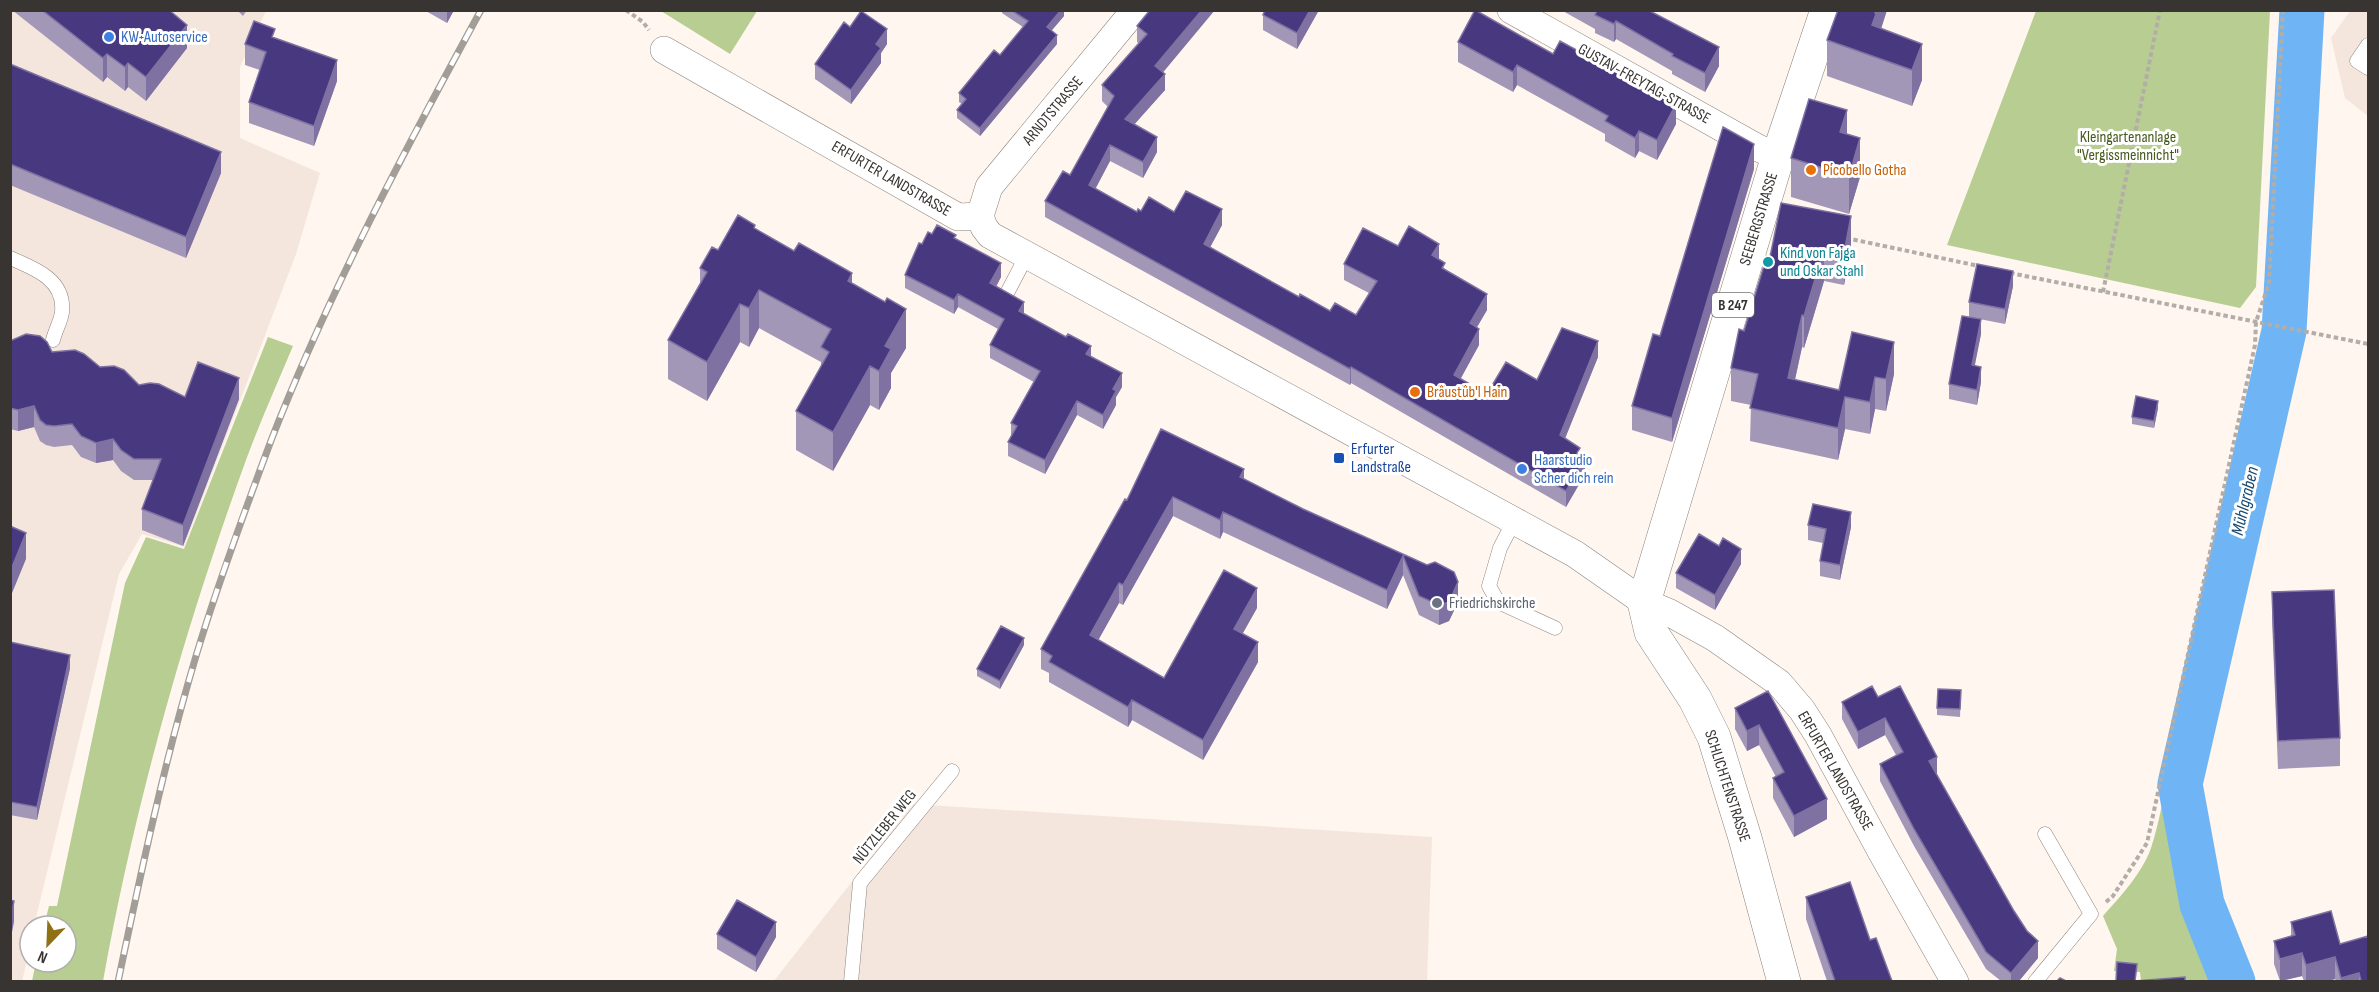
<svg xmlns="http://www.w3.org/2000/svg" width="2379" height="992" font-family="'Sofia Sans Condensed',sans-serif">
	<rect width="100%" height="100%" fill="#fef6ef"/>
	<path fill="#f4e6dc" d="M10 11H266L240 67V138L320 173 296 254 184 547 142 534 119 574 34 926H30V946L22 982 10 981Z
		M2350 11H2368V116L2345 98 2331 38Z
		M913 804 1432 837 1427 981 773 982Z"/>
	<path fill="#b7cd91" d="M661 11H757L730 54Z
		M2036 11H2270L2256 287 2240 308 1947 245Z
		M268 337 293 346C277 384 260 422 246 460 184 630 135 804 103 981H32L36 962H66V926H44L49 906H57L125 583 146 537 184 549Z
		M2192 721 2177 782 2202 904 2230 981H2141L2140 972 2114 971 2117 949 2103 916C2120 897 2143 872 2151 848 2165 806 2166 760 2192 721Z"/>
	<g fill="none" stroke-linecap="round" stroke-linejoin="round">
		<path stroke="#6fb5f5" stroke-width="45" d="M2233 982 2202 904 2180 784 2284 331 2302 10"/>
		<defs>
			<path id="lane" d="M2368 45 2357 61 2368 68
				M10 258C36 269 65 280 62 312 61 321 55 331 53 340
				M1005 297 1027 255
				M1514 521 1500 548 1489 586 1498 602 1555 628
				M851 982 860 883 952 771
				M2035 982 2091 914 2045 834"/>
			<path id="street" d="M1511 10 1758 148 1778 156
				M664 50 958 217 980 216
				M980 216 984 227 990 235 1575 554 1644 602 1670 613 1715 638 1779 683 1802 710 1818 735 1882 853 1955 982
				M980 216 989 187 1135 10"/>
			<path id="primary" d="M1784 982 1745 838 1714 737 1695 699 1651 632 1644 602 1778 156 1827 10"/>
		</defs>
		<use href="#lane" stroke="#8c847f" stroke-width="15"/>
		<use href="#street" stroke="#8c847f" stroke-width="28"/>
		<use href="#primary" stroke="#8c847f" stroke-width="34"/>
		<path stroke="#b3ada8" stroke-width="4" stroke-dasharray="4.5 3" stroke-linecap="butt" d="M626 10 643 22 649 30
			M1846 238 1979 266
			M2010 273 2368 344
			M2103 292 2160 10
			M2106 902 2113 896 2147 843 2255 345 2256 322 2269 283 2283 10"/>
		<use href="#lane" stroke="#fff" stroke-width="14"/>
		<use href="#street" stroke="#fff" stroke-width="27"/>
		<use href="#primary" stroke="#fff" stroke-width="33"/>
		<defs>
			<path id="rail" d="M118 982C141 872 164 763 196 656 218 583 245 510 272 438 330 290 405 150 481 10"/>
		</defs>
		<use href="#rail" stroke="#a39d98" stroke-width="7"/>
		<use href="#rail" stroke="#fff" stroke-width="4.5" stroke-dasharray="14" stroke-linecap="butt"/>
	</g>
	<path fill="#a397b8" d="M12 10H169L187 48 146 101 128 87 125 91 107 77 103 82Z
		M237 10H247L243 16Z
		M424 10H454L447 23Z
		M1002 10H1064V16L1051 31 1057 44 980 136 957 118V110L962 104 959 102V93L1000 55 1023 27 1002 13Z
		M1150 10 1163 72 1165 90 1134 124 1157 152 1143 178 1110 161 1095 189 1137 212 1141 211 1174 212 1222 225 1210 247 1299 297 1330 311 1356 315 1369 293 1344 280V264L1398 246 1439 259 1445 270 1487 310 1477 327 1479 345 1460 379 1487 394 1537 380 1598 357 1565 438 1580 455 1585 474 1566 507 1351 383 1350 385 1045 217V201L1070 175 1108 107 1102 101V85L1139 43 1137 42V26Z
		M1265 10H1319L1297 49 1263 30V15Z
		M1561 10H1648L1719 66 1705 92 1672 74V71L1616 39 1614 42 1595 33V29Z
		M1838 10H1887L1881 29 1922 80 1912 106 1827 76V40Z
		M850 27 887 44 881 53V63L851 104 815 79V64Z
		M275 38 337 81 314 146 249 123V102L260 70 245 65V44Z
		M1458 42 1676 124 1657 160 1639 151 1635 158 1605 141V134L1517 85 1513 92 1458 62Z
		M10 64 221 173 186 258 10 185Z
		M1847 134 1860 177 1849 214 1791 197V158Z
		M1754 169 1672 442 1632 430V406L1660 336Z
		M1781 203 1851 249 1844 285 1824 281 1804 348 1802 347 1795 380 1839 390 1852 332 1894 374 1886 411 1875 409 1870 434 1845 429 1838 460 1750 441 1751 405 1731 401V368L1770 257Z
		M755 229 852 284 906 348 891 373V388L879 410 870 405 833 471 796 450V411L821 366V362L759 328 749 347 740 342 707 401 668 379V340L700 283V268L718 250Z
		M956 239 1001 277 996 287 1024 314 1091 357 1122 387 1116 397V405L1103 429 1077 415 1045 474 1008 456V442L1011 436V423L1034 382 990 358V345L998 329 958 307 954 314 905 288V275L922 244Z
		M2013 286 2005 324 1969 317V302Z
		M1981 334 1974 366 1981 382 1977 405 1949 399V384Z
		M10 341 100 367 139 385 185 397 239 399 183 546 142 530V509L153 480H134L121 471 113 460 96 463 81 457 72 445 54 447 46 445 40 441 34 427 18 431 10 429Z
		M2158 408 2154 428 2132 424V417Z
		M1244 479 1303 509 1427 565 1458 602 1449 621 1439 625 1419 615 1403 575 1387 609 1223 532 1220 539 1173 516 1123 605 1119 603 1098 640 1164 678 1257 608 1242 634 1258 662 1203 760 1132 720 1128 727 1049 682V673L1041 669V649L1127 500Z
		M1808 525 1851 527 1840 580 1820 576V561L1823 543 1808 540Z
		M1741 564 1715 610 1676 588V573Z
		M2272 592 2340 738V766L2278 769 2272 620Z
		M10 642 70 668 37 820 10 815Z
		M1024 645 1000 689 977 676V669Z
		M1961 690 1960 717 1937 715V708Z
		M1768 691 1827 819 1794 837 1773 798V778L1776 777 1759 745 1747 751 1735 729V708Z
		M1878 697 1937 774H1936L2038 958 2019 981H2001L1986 969 1914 846 1880 781V764L1896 755 1885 735 1858 749 1842 719V702Z
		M1806 897 1870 940 1892 981H1827L1806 919Z
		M2291 922 2340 944 2368 981H2336L2335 979 2328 981H2304L2302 976 2280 981 2274 964V941L2291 937Z
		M717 934 776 937 756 972 717 949Z"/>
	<path fill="#7f71a1" d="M447 10H454L447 23Z
		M1061 10H1064V16L1047 36V27Z
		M1202 10H1215L1155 82V66Z
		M1310 10H1319L1297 49V33Z
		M1875 10H1887L1876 44 1872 25Z
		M1616 21V39L1614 42V24Z
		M187 25V48L146 101V77Z
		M887 29V44L881 53V63L851 104V90L876 44Z
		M1057 35V44L980 136V128Z
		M1922 44V80L1912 106V70Z
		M1719 47V66L1705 92V73Z
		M107 54V77L103 82V58Z
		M337 60V81L314 146V126Z
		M128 63V87L125 91V67Z
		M1517 65V85L1513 92V72Z
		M1165 74V90L1125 135V119Z
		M1676 104V124L1657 160V140Z
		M1847 110V149L1840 132Z
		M1639 131V151L1635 158V138Z
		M1157 137V152L1143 178V162Z
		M1860 138V177L1849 214V176Z
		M1754 144V169L1672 442V418Z
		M1110 145V161L1089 201V185Z
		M221 152V173L186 258V237Z
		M1222 209V225L1204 259V244Z
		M1851 216V249L1844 285V253Z
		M1439 244V260L1432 255Z
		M1824 249V281L1804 348V316Z
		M1001 263V277L990 297V283Z
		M2013 271V286L2005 324V309Z
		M852 273V311L848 281Z
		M759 290V328L749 347V308Z
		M958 294V307L954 314V300Z
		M1487 294V310L1470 339V323Z
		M1024 302V315L1019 311Z
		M740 304V342L707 401V362Z
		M906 309V348L891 373V388L879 410V371L885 346Z
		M1802 315V347L1788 411V378Z
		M1981 319V334L1972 380V365Z
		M1479 329V345L1454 391V375Z
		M1598 341V357L1560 451V435Z
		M1894 342V374L1886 411V379Z
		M1091 346V360L1086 354Z
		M870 366V405L833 471V432Z
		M1351 367V383L1350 385V369Z
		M1981 367V382L1977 405V390Z
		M1122 373V387L1116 397V405L1103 429V415L1113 389Z
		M1875 377V409L1870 434V402Z
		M239 378V399L183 546V525Z
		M1845 397V429L1838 460V428Z
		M1077 401V415L1045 474V460Z
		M2158 401V408L2154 428V421Z
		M34 406V427L18 431V410Z
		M113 439V460L96 463V443Z
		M1585 458V474L1566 507V491Z
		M1244 469V488L1240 477Z
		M1173 497V516L1123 605V585Z
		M1223 512V532L1220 539V520Z
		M1851 512V527L1840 580V565Z
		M26 533V559L10 598V572Z
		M1741 549V564L1715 610V595Z
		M1403 556V575L1387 609V590Z
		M1458 582V602L1449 621 1439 625V605Z
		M1119 583V603L1090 655V635Z
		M1257 588V608L1234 649V629Z
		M1024 638V645L1000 689V681Z
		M1258 642V662L1203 760V740Z
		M70 655V668L37 820V807Z
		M1132 700V720L1128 727V707Z
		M1885 718V735L1858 749V732Z
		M1759 725V745L1747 751V731Z
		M1937 757V774L1929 778V761Z
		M1827 799V819L1794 837V816Z
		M14 901V922L10 942V920Z
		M776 922V937L756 972V957Z
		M2038 941V958L2019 981H2011V973Z
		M2302 953V976L2280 981V959Z
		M2335 957V979L2328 981H2306V965Z
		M2359 973V981H2341V978Z"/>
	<path fill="#483880" stroke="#7f71a1" stroke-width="1.5" d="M42 10H169L187 25 146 77 128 63 125 67 107 54 103 58Z
		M1011 10H1061L1047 27 1057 35 980 128 957 110 966 99 959 93 994 50 1000 55 1028 21Z
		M1150 10H1202L1155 66 1165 74 1125 119 1157 137 1143 162 1110 145 1089 185 1137 212 1138 209 1141 211 1149 197 1174 212 1186 191 1222 209 1204 244 1299 297 1300 294 1330 311 1335 303 1356 315 1377 281 1344 264 1363 228 1398 246 1409 226 1439 244 1432 255 1445 263 1442 268 1487 294 1470 323 1479 329 1454 375 1487 394 1506 362 1537 380 1562 328 1598 341 1560 435 1580 448 1577 453 1585 458 1566 491 1351 367 1350 369 1045 201 1063 171 1070 175 1114 96 1102 85 1147 34 1137 26Z
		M1265 10H1310L1297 33 1263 15Z
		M1475 10 1553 54 1560 41 1676 104 1657 140 1639 131 1635 138 1605 121 1608 116 1517 65 1513 72 1458 42Z
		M1596 10H1648L1719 47 1705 73 1672 56 1673 54 1616 21 1614 24 1595 15 1597 11Z
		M1838 10H1875V13L1876 14 1872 25 1922 44 1912 70 1827 40Z
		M861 11 887 29 876 44 881 48 851 90 815 64 844 22 850 27Z
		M254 21 275 29 272 37 337 60 314 126 249 102 266 52 245 44Z
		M10 64 221 152 186 237 10 164Z
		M1809 99 1847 110 1840 132 1860 138 1849 176 1791 158Z
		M1723 127 1754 144 1672 418 1632 406 1653 334 1660 336Z
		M1781 203 1851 216 1844 253 1824 249 1804 316 1802 315 1788 378 1839 390 1852 332 1894 342 1886 379 1875 377 1870 402 1845 397 1838 428 1750 408 1758 374 1731 368 1739 329 1744 331 1767 256 1770 257Z
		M738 215 755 225 754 228 794 251 799 243 852 273 848 281 885 302 887 298 906 309 885 346 891 349 879 371 870 366 833 432 796 411 829 352 821 347 831 329 759 290 749 308 740 304 707 362 668 340 707 272 700 268 712 247 718 250Z
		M937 225 956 235 954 238 1001 263 990 283 1024 302 1019 311 1066 337 1068 334 1091 346 1086 354 1122 373 1113 389 1116 391 1103 415 1077 401 1045 460 1008 442 1017 426 1011 423 1040 371 990 345 1004 319 958 294 954 300 905 275 919 243 922 244 928 232 932 234Z
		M1977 264 2013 271 2005 309 1969 302Z
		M1962 316 1981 319 1972 365 1981 367 1977 390 1949 384Z
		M26 334 40 336 47 342 52 352 75 350 84 354 100 367 114 366 124 370 139 385 150 383 159 384 185 397 198 362 239 378 183 525 142 509 161 459H134L121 450 113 439 96 443 81 436 72 424 54 426 46 425 40 420 34 406 18 410 10 408V341Z
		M2136 396 2158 401 2154 421 2132 417Z
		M1161 429 1244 469 1240 477 1303 509 1427 565 1435 562 1454 572 1458 582 1449 602 1439 605 1419 596 1403 556 1387 590 1223 512 1220 520 1173 497 1123 585 1119 583 1090 635 1164 678 1224 570 1257 588 1234 629 1258 642 1203 740 1132 700 1128 707 1049 662 1052 656 1041 649 1125 499 1127 500Z
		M1813 504 1851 512 1840 565 1820 561 1826 529 1808 525Z
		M10 526 26 533 10 572Z
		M1699 534 1719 546 1723 538 1741 549 1715 595 1676 573Z
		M2334 590 2340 738 2278 741 2272 592Z
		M1001 626 1024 638 1000 681 977 669Z
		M10 642 70 655 37 807 10 802Z
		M1872 686 1878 697 1900 686 1937 757 1929 761 2014 911 2027 931 2038 941 2011 973 1986 952 1914 829 1880 764 1903 752 1885 718 1858 732 1842 702Z
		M1938 689 1961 690 1960 709 1937 708Z
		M1768 691 1827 799 1794 816 1773 778 1784 772 1759 725 1747 731 1735 708Z
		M1850 882 1870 940 1876 938 1892 981H1835L1806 897Z
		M10 900 14 901 10 920Z
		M737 900 776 922 756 957 717 934Z
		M2331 911 2340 944 2368 936V981H2361L2359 973 2341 978 2335 957 2306 965 2302 953 2280 959 2274 941 2295 935 2291 922Z
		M2117 962 2137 964 2135 981 2185 977V981H2116Z
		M2060 978 2066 981H2057Z"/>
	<g fill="#3f7fe0" stroke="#fff" stroke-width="2">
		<circle cx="109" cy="37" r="6"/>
		<circle cx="1522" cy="469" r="6"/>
	</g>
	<g fill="#e8710a" stroke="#fff" stroke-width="2">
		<circle cx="1811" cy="170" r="6"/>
		<circle cx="1415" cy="392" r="6"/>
	</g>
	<circle fill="#0f9aa8" stroke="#fff" stroke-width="2" cx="1768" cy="262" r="6"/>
	<rect fill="#1a4fb4" stroke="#fff" stroke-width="2" x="1333" y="452" width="12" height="12" rx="3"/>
	<circle fill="#6b7280" stroke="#fff" stroke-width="2" cx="1437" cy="603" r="6"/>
	<g text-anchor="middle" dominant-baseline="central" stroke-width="6" stroke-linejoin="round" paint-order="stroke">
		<rect fill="#fff" stroke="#737170" stroke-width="1.5" x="1712" y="293" width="42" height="24" rx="4.5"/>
		<g font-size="15" font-weight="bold" fill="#373432">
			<text x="1733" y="305">B 247</text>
		</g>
		<g font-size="16" fill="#366cbe" stroke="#fff" text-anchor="start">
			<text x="121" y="37">KW-Autoservice</text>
			<text x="1534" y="460">Haarstudio<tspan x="1534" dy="18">Scher dich rein</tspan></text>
		</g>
		<g font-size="16" fill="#373432" stroke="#fff">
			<text transform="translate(1644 84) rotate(29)">GUSTAV-FREYTAG-STRASSE</text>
			<text transform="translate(1053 111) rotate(-50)">ARNDTSTRASSE</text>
			<text transform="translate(891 179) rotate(30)">ERFURTER LANDSTRASSE</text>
			<text transform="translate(1759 219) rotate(-73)">SEEBERGSTRASSE</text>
			<text transform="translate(1835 771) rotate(60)">ERFURTER LANDSTRASSE</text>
			<text transform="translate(1727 786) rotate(72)">SCHLICHTENSTRASSE</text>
			<text transform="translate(885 827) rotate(-51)">NÜTZLEBER WEG</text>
		</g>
		<g font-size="16" fill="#485b1f" stroke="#fff">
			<text x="2128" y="137">Kleingartenanlage<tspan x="2128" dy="18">"Vergissmeinnicht"</tspan></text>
		</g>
		<g font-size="16" fill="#c56008" stroke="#fff" text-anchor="start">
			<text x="1823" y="170">Picobello Gotha</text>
			<text x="1427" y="392">Bräustüb'l Hain</text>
		</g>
		<g font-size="16" fill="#0d838f" stroke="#fff" text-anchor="start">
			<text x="1780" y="253">Kind von Fajga<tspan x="1780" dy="18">und Oskar Stahl</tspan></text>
		</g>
		<g font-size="16" fill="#164399" stroke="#fff" text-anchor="start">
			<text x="1351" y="449">Erfurter<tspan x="1351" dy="18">Landstraße</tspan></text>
		</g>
		<g font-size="16" fill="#5b616d" stroke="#fff" text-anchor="start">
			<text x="1449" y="603">Friedrichskirche</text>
		</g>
		<g font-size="18" font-style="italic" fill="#144871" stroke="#fff">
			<text transform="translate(2245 501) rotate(-77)">Mühlgraben</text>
		</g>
	</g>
	<rect width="2379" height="992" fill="none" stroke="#373432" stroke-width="24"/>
	<g transform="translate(48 944) rotate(203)"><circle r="28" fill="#ffffff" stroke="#afaead" stroke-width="1.5"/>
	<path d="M0-4.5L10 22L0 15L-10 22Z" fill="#8f7015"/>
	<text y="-9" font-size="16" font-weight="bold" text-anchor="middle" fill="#373432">N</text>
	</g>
</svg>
